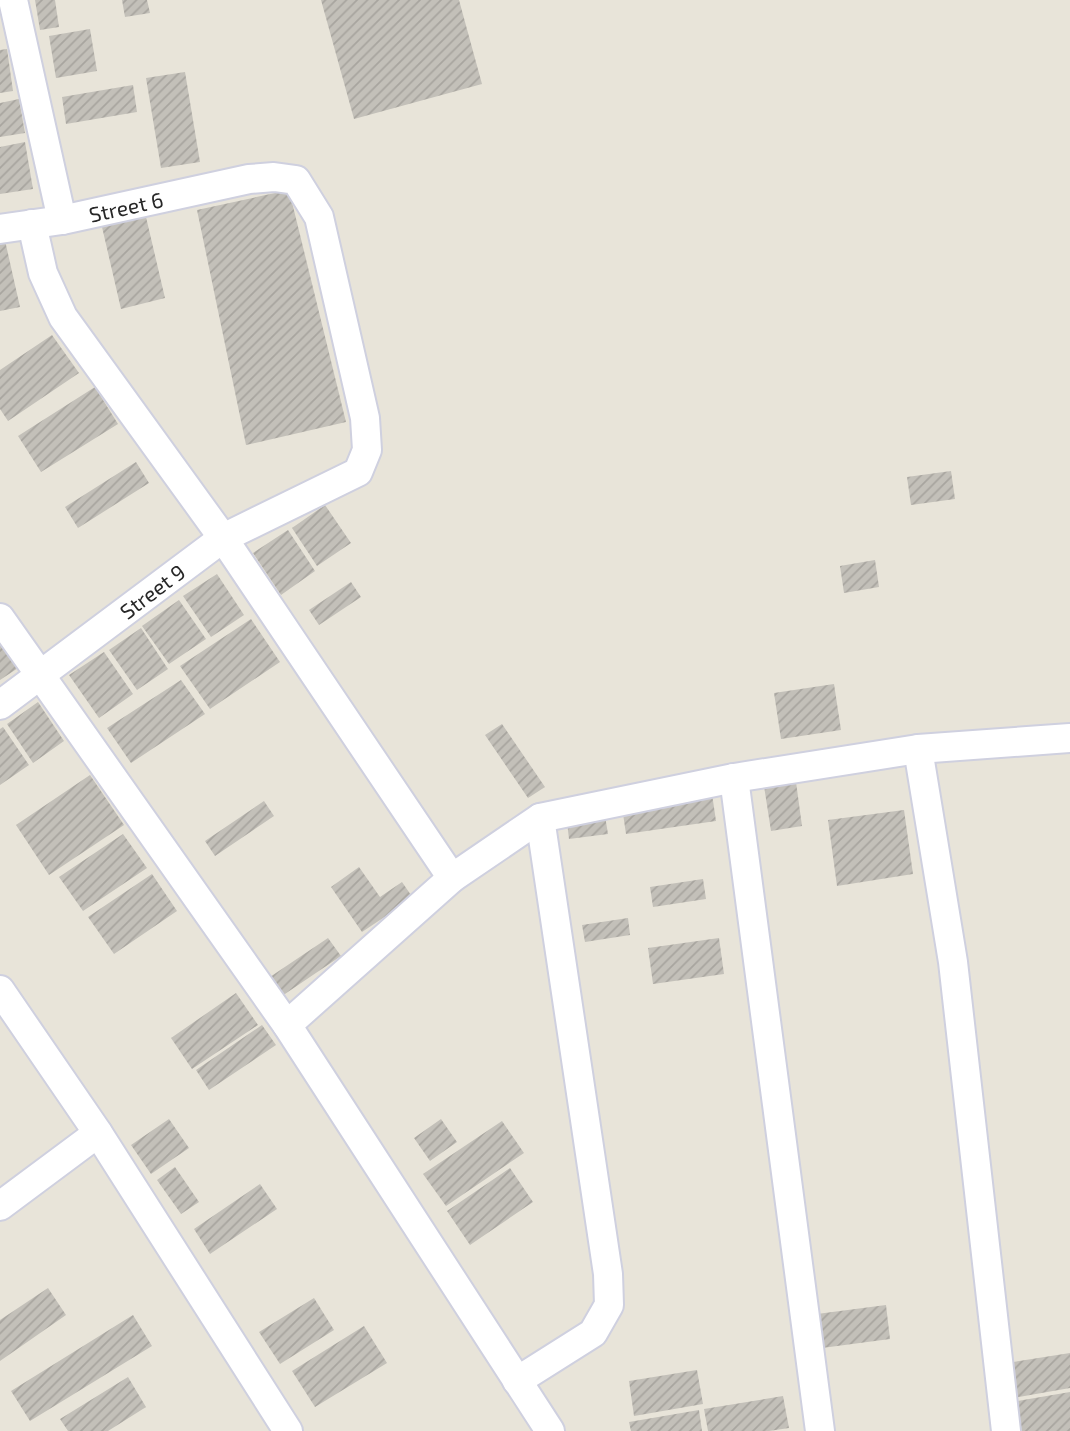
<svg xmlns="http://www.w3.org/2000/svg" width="1070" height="1431" font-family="'Exo 2',sans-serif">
	<defs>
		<pattern id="building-hatch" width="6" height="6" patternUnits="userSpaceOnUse" patternTransform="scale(1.75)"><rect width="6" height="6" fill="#c3c0b9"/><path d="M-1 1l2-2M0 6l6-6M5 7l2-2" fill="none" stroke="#a8a59f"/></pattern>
	</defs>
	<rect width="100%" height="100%" fill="#e8e4d9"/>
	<path fill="url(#building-hatch)" d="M35 0H55L59 27 40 30Z
		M122 0H147L150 13 125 17Z
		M321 0H459L482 84 354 119Z
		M90 29 97 71 56 78 49 36Z
		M7 49 13 91 0 93V50Z
		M185 72 200 162 161 168 146 78Z
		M133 85 137 112 66 124 62 97Z
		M19 99 25 133 0 137V103Z
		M25 142 33 189 0 194V147Z
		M289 190 346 422 246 445 197 210Z
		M146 217 165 298 121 309 102 227Z
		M4 236 20 307 0 311V237Z
		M52 335 79 373 8 421 0 409V370Z
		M95 387 118 424 41 472 18 436Z
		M136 462 149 483 78 528 65 507Z
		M951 471 955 499 911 505 907 477Z
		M325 505 351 543 317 566 292 528Z
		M288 530 315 571 281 595 253 553Z
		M875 560 879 587 844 593 840 566Z
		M217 574 244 615 211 637 183 596Z
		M351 582 361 597 319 625 309 610Z
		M179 600 206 639 169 664 142 626Z
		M251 619 280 662 210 709 180 666Z
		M141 628 168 669 137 690 109 650Z
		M0 641 18 668 0 680Z
		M104 652 133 694 99 718 69 675Z
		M181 680 205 714 131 763 107 728Z
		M834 684 841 730 781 739 774 693Z
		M38 702 64 741 33 763 7 724Z
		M502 724 545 787 528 798 485 735Z
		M3 727 29 765 0 785V729Z
		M90 775 124 825 49 875 16 825Z
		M796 782 802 826 771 831 764 786Z
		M712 794 716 821 626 834 622 807Z
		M264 801 274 816 215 856 205 841Z
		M904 810 913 874 837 886 828 820Z
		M605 816 608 834 569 839 567 822Z
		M123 834 147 868 83 911 59 877Z
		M359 867 380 897 402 882 413 898 362 932 331 887Z
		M152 874 177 911 114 954 88 917Z
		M703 879 706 899 653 907 650 887Z
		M628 918 630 935 585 942 582 925Z
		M328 938 341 956 276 1000 264 981Z
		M719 938 724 974 653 984 648 948Z
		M236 993 258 1025 192 1069 171 1038Z
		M262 1025 276 1045 209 1090 196 1070Z
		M169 1119 189 1148 151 1174 131 1145Z
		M441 1119 457 1142 430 1161 414 1138Z
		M502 1121 524 1153 446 1206 423 1174Z
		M175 1167 199 1202 181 1214 157 1180Z
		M510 1168 533 1202 470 1245 447 1211Z
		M260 1184 277 1209 210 1254 194 1229Z
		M48 1288 66 1315 0 1361V1320Z
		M314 1298 334 1330 280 1364 259 1332Z
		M886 1305 890 1339 822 1348 817 1314Z
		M133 1315 152 1346 30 1421 11 1391Z
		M364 1326 387 1363 315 1407 292 1371Z
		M1070 1353V1388L1013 1398 1007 1363Z
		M697 1370 703 1404 634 1416 629 1381Z
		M128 1377 146 1407 108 1431H68L60 1419Z
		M1070 1392V1431H1016L1011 1402Z
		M783 1396 789 1428 769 1431H708L704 1409Z
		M699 1410 702 1431H631L629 1422Z"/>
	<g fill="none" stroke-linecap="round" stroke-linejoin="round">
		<defs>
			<g id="minor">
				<path d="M13 0 62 220"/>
				<path d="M32 224 43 273 63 317 223 538 452 878"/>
				<path id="s1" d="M0 229 62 220 249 179 274 177 296 180 319 217 365 418 367 450 358 472 223 538 0 705"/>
				<path d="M0 618 287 1025 550 1431"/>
				<path d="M918 749 953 962 1006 1431"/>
				<path d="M734 778 820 1431"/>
				<path d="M0 990 98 1133 288 1431"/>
				<path d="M287 1025 452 878 540 818 734 778 918 749 1070 738"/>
				<path d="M0 1206 98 1133"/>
				<path d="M517 1381 593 1333 609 1305 608 1274 540 818"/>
			</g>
		</defs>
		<use href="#minor" stroke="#cfd0df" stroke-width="32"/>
		<use href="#minor" stroke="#fff" stroke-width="28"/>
	</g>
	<g text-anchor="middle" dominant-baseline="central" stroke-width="7" stroke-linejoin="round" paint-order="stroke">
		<g font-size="21" fill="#272727" stroke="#fff">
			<text stroke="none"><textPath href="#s1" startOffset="128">Street 6</textPath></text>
			<text transform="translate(152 591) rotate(-37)">Street 9</text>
		</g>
	</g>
</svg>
